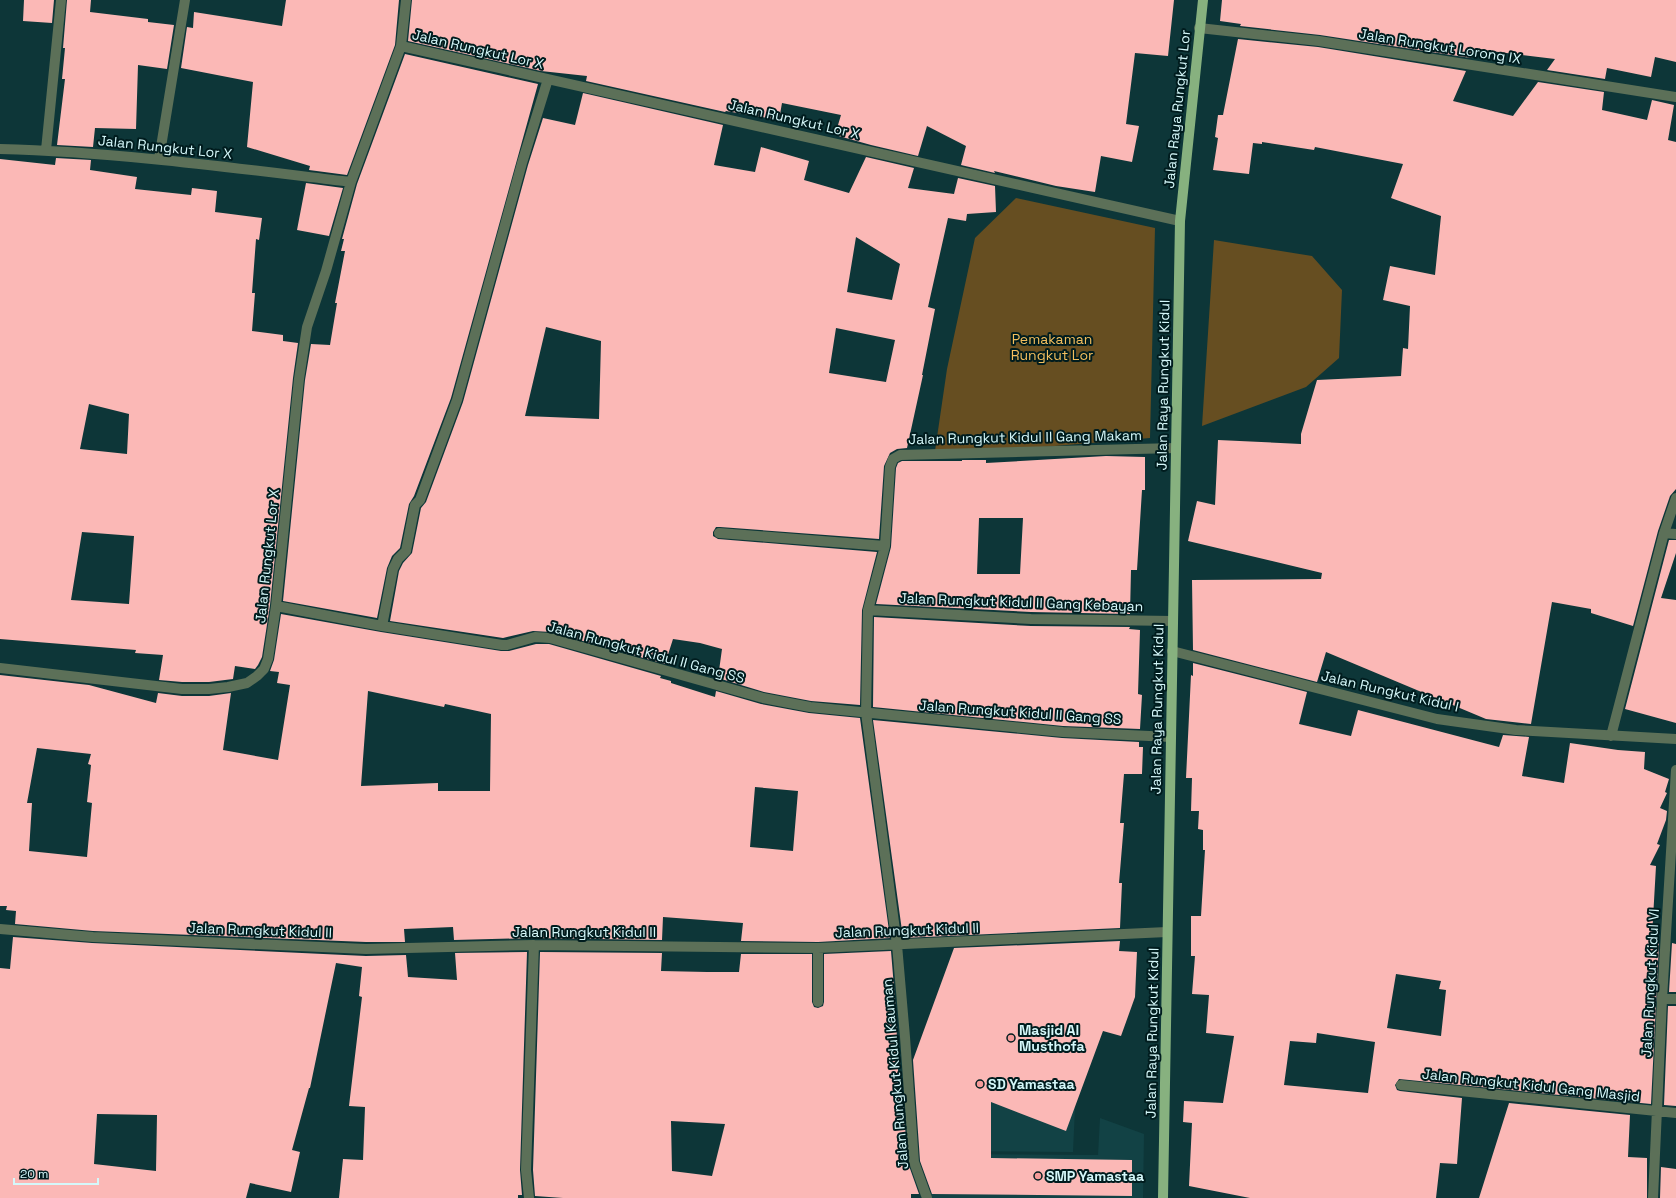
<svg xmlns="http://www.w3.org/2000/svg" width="1676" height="1198" font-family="'Space Grotesk',sans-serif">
	<rect width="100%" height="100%" fill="#0d3638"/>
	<path fill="#124245" d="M949 1060 1075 1108 1073 1152 941 1151Z
		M1100 1118 1144 1134 1143 1198H931V1154L1098 1155Z"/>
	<path fill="#664e21" d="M1016 198 1155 228 1150 438 996 451H935L947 369 975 238Z
		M1214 240 1312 256 1342 290 1339 358 1306 387 1202 426Z"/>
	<path fill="#fbb8b6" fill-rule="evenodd" d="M24 0H54L52 23 23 21Z
		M67 0H91L90 12 148 19V22L174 25 167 69 138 65 136 129 95 128 93 147 57 145 65 79H62L65 48H63Z
		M286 0H399L395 45 347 175 309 170 310 166 247 147 253 82 181 68 187 27 193 28 194 12 282 26Z
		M412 0H1174L1168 56 1135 53 1126 124 1139 126 1132 162 1101 156 1095 192 1056 186 994 171 995 173 961 165 966 146 927 126 918 156 871 145 835 135 841 115 782 103 779 120 726 111 725 112 586 81 587 76 541 71 408 41Z
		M1222 0H1676V62L1655 57 1651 77 1607 68 1605 79 1547 70 1555 59 1475 49 1471 58 1320 35 1240 26 1241 24 1220 21Z
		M1238 39 1318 47 1466 71 1453 101 1513 116 1538 82 1604 92 1602 110 1647 120 1652 100 1674 105 1668 140 1676 142V489L1670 496 1658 531 1633 626 1591 613V609L1552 602 1531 724 1486 719 1326 652 1317 682 1193 650 1192 580 1321 579 1322 573 1188 541 1197 501 1215 505 1218 440 1301 444V434L1317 380 1401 376 1403 348 1408 349 1410 306 1383 300 1390 266 1435 275 1441 216 1391 198 1403 164 1315 147 1314 150 1262 142V144L1253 143 1249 174 1213 170 1218 138 1215 137 1218 115H1223Z
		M405 54 538 84 451 398 414 496 409 504 400 548 392 556 387 568 377 618 283 601 305 380 311 344 330 345 337 303H335L345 251H341L344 239H342L357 184Z
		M583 93 723 125 714 165 755 172 761 147 809 161 804 180 849 193 866 157 914 168 908 188 954 194 958 178 995 186 996 212 967 214 966 221 948 218 928 307 935 309 922 375H923L907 448 897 449 890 453 884 466 879 539 720 527H716L713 532V536L718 539 877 552 862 610 860 705 811 701 764 692 718 678 722 649 700 643 673 639 665 664 551 632 533 631 503 638 390 621 399 571 403 563 412 553 421 508 426 502 463 402 528 165 543 118 575 125ZM856 237 900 264 892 300 847 292ZM546 327 601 341 599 419 525 416ZM836 328 895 340 886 382 829 373Z
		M56 158 91 160 90 170 137 177 135 189 191 195 192 188 217 191 215 212 262 218 259 240 256 239 252 293H255L252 331 283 335V341L298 343 293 378 270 605 262 657 258 665 255 669 235 666 233 679 209 682H182L159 680 163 655 135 653 136 650 0 639V159L55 165ZM89 404 129 414 127 454 80 449ZM82 532 134 536 129 604 71 600Z
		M306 183 343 188 329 236 297 230Z
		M1106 456 1145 457V490H1142L1137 570H1131L1130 614 1031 612 876 604 891 547 896 468 898 463 902 461H962V460H986V463ZM979 518H1023L1020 574H977Z
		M1669 540H1676V553L1661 598 1676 600V723L1625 709Z
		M281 614 381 632 501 651H509L536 644H549L661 676 660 678 671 681V683L715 697 716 691 761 704 809 713 860 718 890 938 818 942 741 941 743 923 663 917 662 940 534 938 454 940 453 927 404 929 405 942H366L93 931 15 924 16 911 6 910 7 906H0V675L89 685 156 703 158 693 182 696H209L231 693 223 750 278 760 290 685 277 683 279 672 270 671 274 660ZM368 691 444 707 445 704 491 714 490 791H438V783L361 786ZM37 748 91 754 88 764 91 765 87 802 92 803 87 857 29 851 32 803H27ZM755 787 798 791 793 851 750 847Z
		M874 617 1031 626 1130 627 1129 629 1140 630 1138 694 1142 695 1140 729 1063 726 873 707Z
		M1193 663 1307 692 1299 724 1351 736 1358 710 1499 747 1503 735 1529 737 1522 776 1564 783 1570 743 1618 750 1645 752 1644 769 1669 779 1665 792 1667 793 1660 808 1667 811 1666 820 1657 844 1660 845 1650 865 1656 866 1652 936 1653 943H1659L1651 1104 1399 1079 1395 1085 1397 1090 1400 1091 1462 1098 1457 1164 1440 1163 1436 1198H1250L1189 1186 1192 1123 1183 1122 1184 1101 1223 1103 1234 1036 1206 1033 1209 995 1192 994 1195 956H1191V916H1201L1205 850H1203V830L1198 829 1199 811H1191L1192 778H1186L1191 675 1193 676ZM1396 974 1441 981 1439 989 1446 990 1441 1036 1387 1028ZM1317 1033 1375 1042 1368 1093 1284 1085 1290 1041 1316 1043Z
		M873 720 1062 738 1139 742V747H1143L1142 774H1124L1120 823H1124L1119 883H1122L1120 928 903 938Z
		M13 937 92 943 366 956 406 955 408 977 457 980 455 953 527 952 520 1170 522 1195H518V1198H339L343 1159 363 1160 365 1107 349 1106 362 997 359 996 362 967 336 963 310 1088H309L292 1150 300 1152 291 1192 250 1183 246 1198H0V968L10 969ZM97 1114 157 1115 156 1171 94 1164Z
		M1120 941 1119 951 1137 952 1135 997 1121 1036 1103 1031 1066 1131 991 1102V1158L1132 1160V1196L932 1194 920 1161 913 1060 954 948Z
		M1672 943 1676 944V992H1669Z
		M891 951 896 1012 899 1099 902 1090 908 1163 919 1194H911V1198H563L535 1196 533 1170 540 952 662 953 661 971 707 972H739L741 954H812V1002L814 1007 818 1008 823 1006 824 1002V954ZM671 1121 725 1124 712 1176 672 1171Z
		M1668 1006H1676V1106L1664 1105Z
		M1509 1103 1630 1115 1628 1157 1647 1158V1198H1479Z
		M1661 1167 1676 1169V1198H1660Z"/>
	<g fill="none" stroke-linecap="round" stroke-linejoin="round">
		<path stroke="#5c7058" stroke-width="10" d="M1199 28 1319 41 1676 97
			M401 46 1180 221
			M0 149C118 152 234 168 351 182
			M46 150 61 0
			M159 159 185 0
			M719 533 885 546
			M1664 533 1676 534
			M276 606 382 626 502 645H507L535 637 550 638 763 698 810 707 1063 732 1171 737
			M868 610 1031 619 1173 621
			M382 626 393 569 398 559 406 551 415 505 420 500 457 400 522 163 548 79
			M1172 651 1437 719 1516 730 1676 739
			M0 668 182 689H209L228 687 247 683 257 676 264 669 268 659 276 606 299 379 307 327 326 271 351 182 401 46 406 0
			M1611 736 1664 533 1676 498
			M0 929 93 937 366 949 534 945 818 948 1167 932
			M1662 999H1676
			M818 1002V948
			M1401 1085 1676 1113
			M529 1198 526 1170 534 945
			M927 1198 914 1162 905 1037 897 945 866 713 868 610 885 546 890 467 893 459 900 455 1176 448
			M1653 1198 1662 999 1676 770"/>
		<path stroke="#87b17f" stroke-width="10" d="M1163 1198 1180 221 1203 0"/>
	</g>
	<g fill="#f59b9a" stroke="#001c1e" stroke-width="1.5">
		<circle cx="1011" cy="1038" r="4"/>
		<circle cx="980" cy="1084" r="4"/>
		<circle cx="1038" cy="1176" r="4"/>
	</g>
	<g text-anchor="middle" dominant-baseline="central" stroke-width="4" stroke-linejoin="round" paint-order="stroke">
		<g font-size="14" fill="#d5f8fa" stroke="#001c1e">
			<text transform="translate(1440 46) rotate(9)">Jalan Rungkut Lorong IX</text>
			<text transform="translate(478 49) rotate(13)">Jalan Rungkut Lor X</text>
			<text transform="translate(1177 109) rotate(-84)">Jalan Raya Rungkut Lor</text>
			<text transform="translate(794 119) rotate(13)">Jalan Rungkut Lor X</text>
			<text transform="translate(165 147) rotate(6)">Jalan Rungkut Lor X</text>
			<text transform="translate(1163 385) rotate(-89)">Jalan Raya Rungkut Kidul</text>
			<text transform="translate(1025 437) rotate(-1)">Jalan Rungkut Kidul II Gang Makam</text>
			<text transform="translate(267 556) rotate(-84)">Jalan Rungkut Lor X</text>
			<text transform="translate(1021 602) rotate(2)">Jalan Rungkut Kidul II Gang Kebayan</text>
			<text transform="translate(646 652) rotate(15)">Jalan Rungkut Kidul II Gang SS</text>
			<text transform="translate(1390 691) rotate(13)">Jalan Rungkut Kidul I</text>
			<text transform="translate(1157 709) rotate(-89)">Jalan Raya Rungkut Kidul</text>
			<text transform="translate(1020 712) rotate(4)">Jalan Rungkut Kidul II Gang SS</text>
			<text transform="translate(260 930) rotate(2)">Jalan Rungkut Kidul II</text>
			<text transform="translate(907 930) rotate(-2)">Jalan Rungkut Kidul II</text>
			<text x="584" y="932">Jalan Rungkut Kidul II</text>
			<text transform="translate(1650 983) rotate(-87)">Jalan Rungkut Kidul VI</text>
			<text transform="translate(1152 1033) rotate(-89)">Jalan Raya Rungkut Kidul</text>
			<text transform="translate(895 1074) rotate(-95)">Jalan Rungkut Kidul Kauman</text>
			<text transform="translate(1531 1085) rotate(6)">Jalan Rungkut Kidul Gang Masjid</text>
		</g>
		<g font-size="14" fill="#f3bf5f" stroke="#001c1e">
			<text x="1052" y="339">Pemakaman<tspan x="1052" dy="16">Rungkut Lor</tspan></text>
		</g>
		<g font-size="14" font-weight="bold" fill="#d5f8fa" stroke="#001c1e" text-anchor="start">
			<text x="1019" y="1030">Masjid Al<tspan x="1019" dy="16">Musthofa</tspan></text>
			<text x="988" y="1084">SD Yamastaa</text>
			<text x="1046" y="1176">SMP Yamastaa</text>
		</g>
	</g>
	<path d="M14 1178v6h84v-6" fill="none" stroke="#d5f8fa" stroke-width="2"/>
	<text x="20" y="1178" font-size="12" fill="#d5f8fa" stroke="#001c1e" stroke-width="3" paint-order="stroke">20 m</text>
</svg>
